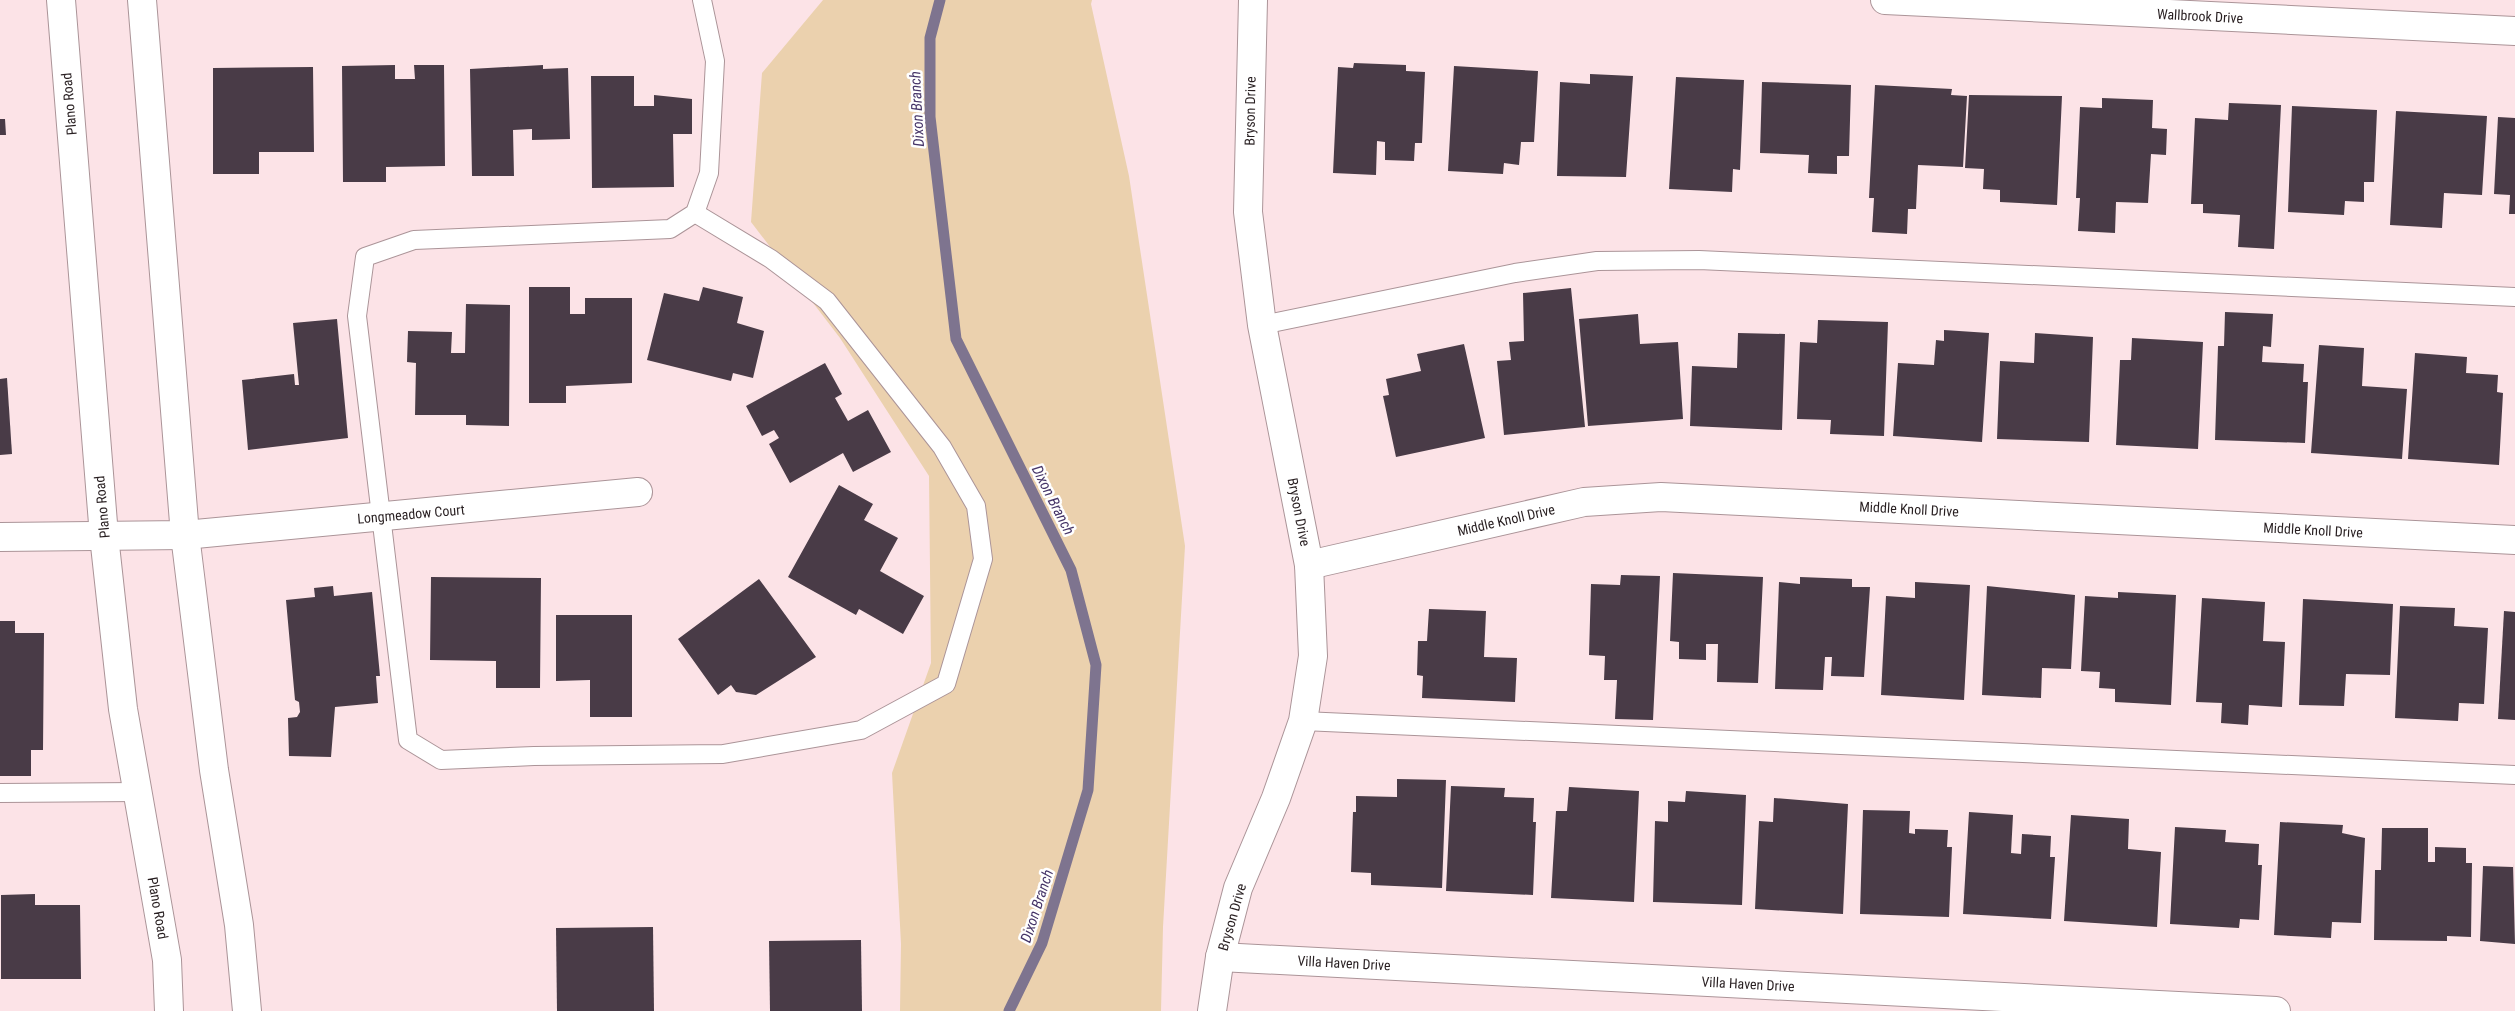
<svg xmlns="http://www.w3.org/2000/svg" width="2515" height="1011" font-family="'Roboto Condensed',sans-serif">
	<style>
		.green { fill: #ebd1ae }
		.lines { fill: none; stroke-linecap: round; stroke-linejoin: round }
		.stream { stroke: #7e748f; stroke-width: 11 }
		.building { fill: #493b47 }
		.service-casing { stroke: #ab9498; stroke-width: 20 }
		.minor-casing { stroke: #ab9498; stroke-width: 30 }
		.secondary-casing { stroke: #ab9498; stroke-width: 30 }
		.service { stroke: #fff; stroke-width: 18 }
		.minor { stroke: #fff; stroke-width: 28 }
		.secondary { stroke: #fff; stroke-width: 28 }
		.labels { text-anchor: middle; stroke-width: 5; stroke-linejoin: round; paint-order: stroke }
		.street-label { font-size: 14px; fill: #281f21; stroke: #fff }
		.water-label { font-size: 15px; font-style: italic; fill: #463568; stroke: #fff }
	</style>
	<rect width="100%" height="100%" fill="#fce3e7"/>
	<polygon class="green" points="823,0 1092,0 1091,4 1129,176 1185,546 1163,927 1161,1011 900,1011 901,944 892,773 931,663 929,476 840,338 751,222 762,73"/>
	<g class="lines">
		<polyline class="stream" points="940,0 930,38 930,117 956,339 1071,570 1096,665 1088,790 1042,943 1009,1011"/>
	</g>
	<g class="building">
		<polygon points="1354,63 1406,65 1406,71 1425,72 1422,143 1415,143 1414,161 1385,160 1385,142 1377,141 1376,175 1333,173 1338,67 1353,68"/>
		<polygon points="395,65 395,79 415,79 414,65 444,65 445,166 386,167 386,182 343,182 342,66"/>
		<polygon points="543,65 543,69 568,68 570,139 532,140 532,129 513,130 514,176 472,176 470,69"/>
		<polygon points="1454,66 1538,71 1534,142 1521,142 1519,165 1504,163 1503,174 1448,171"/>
		<polygon points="313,67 314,152 259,152 259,174 213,174 213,68"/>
		<polygon points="1590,74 1633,76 1626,177 1557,176 1560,82 1590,84"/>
		<polygon points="591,76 634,76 634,106 654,106 654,95 692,99 692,134 673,134 674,187 592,188"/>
		<polygon points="1676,77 1744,80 1740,170 1733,169 1732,192 1669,189"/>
		<polygon points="1762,82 1851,85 1849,156 1837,156 1837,174 1808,173 1809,155 1760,153"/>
		<polygon points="1875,85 1952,89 1951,95 1967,96 1963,167 1918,165 1916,209 1908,209 1907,234 1872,232 1874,198 1869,198"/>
		<polygon points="1969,95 2062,96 2057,205 2000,202 2000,190 1983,189 1984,169 1965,168"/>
		<polygon points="2102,98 2153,100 2152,128 2167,129 2166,155 2151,154 2148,203 2116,202 2115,233 2078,231 2080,198 2076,198 2080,107 2102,108"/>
		<polygon points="2229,103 2281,105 2274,249 2238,247 2240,215 2203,213 2203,204 2191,204 2195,118 2228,120"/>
		<polygon points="2292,106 2377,110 2374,182 2364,182 2364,202 2345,201 2344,215 2288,212"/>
		<polygon points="2396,111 2487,116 2482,195 2444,193 2442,228 2390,225"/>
		<polygon points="2498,117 2515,118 2515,214 2509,214 2510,195 2494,194"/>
		<polygon points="0,119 5,119 6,135 0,135"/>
		<polygon points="529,287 570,287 570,314 585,314 585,298 632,298 632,383 566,386 566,403 529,403"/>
		<polygon points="703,287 743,297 737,323 764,331 753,378 733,373 731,381 647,360 664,293 699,301"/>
		<polygon points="1571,288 1585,427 1504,435 1497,361 1511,360 1509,342 1524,341 1523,293"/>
		<polygon points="466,304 510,305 509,426 466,425 466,415 415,415 416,363 407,362 408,331 452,332 451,353 465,353"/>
		<polygon points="2225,312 2273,314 2271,347 2263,346 2262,362 2304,364 2303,382 2308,382 2305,443 2215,440 2218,346 2224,346"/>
		<polygon points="1638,314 1640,344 1678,342 1683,419 1588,426 1579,319"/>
		<polygon points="337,319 348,438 248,450 242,380 294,374 295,385 299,385 293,323"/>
		<polygon points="1818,320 1888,322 1884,436 1830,434 1831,420 1797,419 1800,342 1817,343"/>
		<polygon points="1944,330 1989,333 1982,442 1893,436 1898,363 1934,365 1936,340 1944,341"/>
		<polygon points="1738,333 1785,334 1782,430 1690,426 1692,366 1737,368"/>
		<polygon points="2035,333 2093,337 2089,442 1997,439 2000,361 2034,363"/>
		<polygon points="2132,338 2203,342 2198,449 2116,445 2120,360 2131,360"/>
		<polygon points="1464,344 1485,438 1396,457 1383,396 1389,395 1386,379 1421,371 1417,354"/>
		<polygon points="2319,345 2364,348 2362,386 2407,389 2402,459 2311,453"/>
		<polygon points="2415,353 2467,357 2466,373 2498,375 2497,392 2503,393 2499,465 2408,459"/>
		<polygon points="825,363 842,394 835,398 848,421 868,410 891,452 853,472 843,453 790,483 769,444 779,438 774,430 762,436 746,406"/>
		<polygon points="7,378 12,454 0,455 0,379"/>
		<polygon points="839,485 873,504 864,520 898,538 880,571 924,596 903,634 859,609 856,615 788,577"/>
		<polygon points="1673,573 1763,577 1758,683 1717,682 1718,644 1706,644 1706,660 1679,659 1679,642 1670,641"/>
		<polygon points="1621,575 1660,576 1653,720 1615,719 1617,680 1604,680 1605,656 1589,655 1591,584 1620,585"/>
		<polygon points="431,577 541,578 540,688 496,688 496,661 430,660"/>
		<polygon points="1800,577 1852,579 1852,587 1870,587 1864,677 1831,676 1832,657 1825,657 1823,690 1775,689 1779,582 1800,584"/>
		<polygon points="759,579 816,657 756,695 736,692 731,685 718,695 678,639"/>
		<polygon points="1915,582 1970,585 1964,700 1881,695 1886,596 1915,598"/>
		<polygon points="333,586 334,596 372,592 380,676 376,676 378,703 335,707 331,757 289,756 288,718 297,717 300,712 299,702 295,700 286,600 315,597 314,588"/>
		<polygon points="1987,586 2075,595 2071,669 2042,668 2041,698 1982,695"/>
		<polygon points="2118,592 2176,595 2171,705 2115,702 2115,689 2099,688 2100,672 2081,671 2085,596 2118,598"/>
		<polygon points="2202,598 2265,602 2263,641 2285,642 2282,707 2249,705 2248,725 2221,723 2222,703 2196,702"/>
		<polygon points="2303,599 2393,604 2390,675 2346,674 2344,706 2299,705"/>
		<polygon points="2400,606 2455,608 2454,626 2488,628 2484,704 2459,703 2458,721 2395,718"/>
		<polygon points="1429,609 1486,611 1484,657 1517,658 1515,702 1422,698 1423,676 1417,675 1418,641 1427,641"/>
		<polygon points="2504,611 2515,612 2515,720 2498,719"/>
		<polygon points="556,615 632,615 632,717 590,717 590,680 556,681"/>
		<polygon points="0,621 15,621 15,633 44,633 43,750 31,750 31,776 0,776"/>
		<polygon points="1397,779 1446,780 1442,888 1371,885 1371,873 1351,872 1353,812 1356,812 1356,796 1397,797"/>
		<polygon points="1451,786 1505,788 1504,797 1534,798 1533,822 1536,822 1533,895 1446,891"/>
		<polygon points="1569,787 1639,791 1634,902 1551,898 1556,811 1567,811"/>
		<polygon points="1686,791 1746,795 1742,905 1653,902 1655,821 1668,822 1668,801 1685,802"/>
		<polygon points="1774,798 1848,804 1843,914 1755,909 1759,821 1773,822"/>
		<polygon points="1863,810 1910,811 1909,833 1915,834 1915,829 1948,830 1947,847 1952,847 1949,917 1860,914"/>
		<polygon points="1969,812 2013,815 2011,853 2021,854 2022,834 2051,836 2050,857 2055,857 2051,919 1963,914"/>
		<polygon points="2071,815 2129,819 2128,849 2161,852 2157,927 2064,921"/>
		<polygon points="2280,822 2343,825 2342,833 2365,838 2361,923 2332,922 2331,938 2274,935"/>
		<polygon points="2175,827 2226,830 2225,842 2259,844 2258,865 2262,865 2259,920 2240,919 2239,928 2170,924"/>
		<polygon points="2382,828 2428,828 2428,862 2435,862 2435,847 2466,848 2466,863 2472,863 2471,937 2447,936 2447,941 2374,940 2375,870 2381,870"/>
		<polygon points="2513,863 2515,944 2480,941 2483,866 2513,867"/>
		<polygon points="35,894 35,905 80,905 81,979 1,979 1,895"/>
		<polygon points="653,927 654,1011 557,1011 556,928"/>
		<polygon points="861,940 862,1011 770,1011 769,941"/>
	</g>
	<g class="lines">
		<defs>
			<g id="service">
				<polyline points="695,213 771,259 827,301 942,447 976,506 983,559 946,684 861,730 723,754 534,756 441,760 408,740 357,316 365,257 414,240 670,229 695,213 709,173 715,61 702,0"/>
				<polyline points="1262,325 1515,273 1597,261 1699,260 2515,297"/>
				<polyline points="1303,721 2515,775"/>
				<polyline points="0,793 139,792"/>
			</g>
			<g id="minor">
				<polyline points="1885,0 2515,31"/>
				<polyline points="0,537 185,535 638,492"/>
				<polyline points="1309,565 1584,502 1661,497 2515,540"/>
				<polyline points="1220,957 2276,1011"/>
				<polyline points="1212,1011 1220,957 1238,888 1276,798 1303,721 1313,656 1309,565 1262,325 1248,212 1253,0"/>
			</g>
			<g id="secondary">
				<polyline points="61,0 104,536 123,709 167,960 169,1011"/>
				<polyline points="142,0 185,535 214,770 239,925 247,1011"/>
			</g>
		</defs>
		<use href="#service" class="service-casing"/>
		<use href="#minor" class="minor-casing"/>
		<use href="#secondary" class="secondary-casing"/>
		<use href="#service" class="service"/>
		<use href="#minor" class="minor"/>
		<use href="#secondary" class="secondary"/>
	</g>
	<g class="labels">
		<g class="street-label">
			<text transform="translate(2200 16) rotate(3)" y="5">Wallbrook Drive</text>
			<text transform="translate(69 104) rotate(-95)" y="5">Plano Road</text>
			<text transform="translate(1250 111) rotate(-89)" y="5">Bryson Drive</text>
			<text transform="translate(102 507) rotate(-95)" y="5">Plano Road</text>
			<text transform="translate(1909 509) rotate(3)" y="5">Middle Knoll Drive</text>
			<text transform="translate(1299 512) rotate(79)" y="5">Bryson Drive</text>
			<text transform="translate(411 514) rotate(-5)" y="5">Longmeadow Court</text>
			<text transform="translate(1506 520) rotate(-13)" y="5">Middle Knoll Drive</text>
			<text transform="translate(2313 530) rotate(3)" y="5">Middle Knoll Drive</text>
			<text transform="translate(158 908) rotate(80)" y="5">Plano Road</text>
			<text transform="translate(1232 917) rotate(-74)" y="5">Bryson Drive</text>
			<text transform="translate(1344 963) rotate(3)" y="5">Villa Haven Drive</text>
			<text transform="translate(1748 984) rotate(3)" y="5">Villa Haven Drive</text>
		</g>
		<g class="water-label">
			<text transform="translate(917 109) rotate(-93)" y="5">Dixon Branch</text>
			<text transform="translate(1053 500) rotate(63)" y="5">Dixon Branch</text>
			<text transform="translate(1037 906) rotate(-72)" y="5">Dixon Branch</text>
		</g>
	</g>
</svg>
